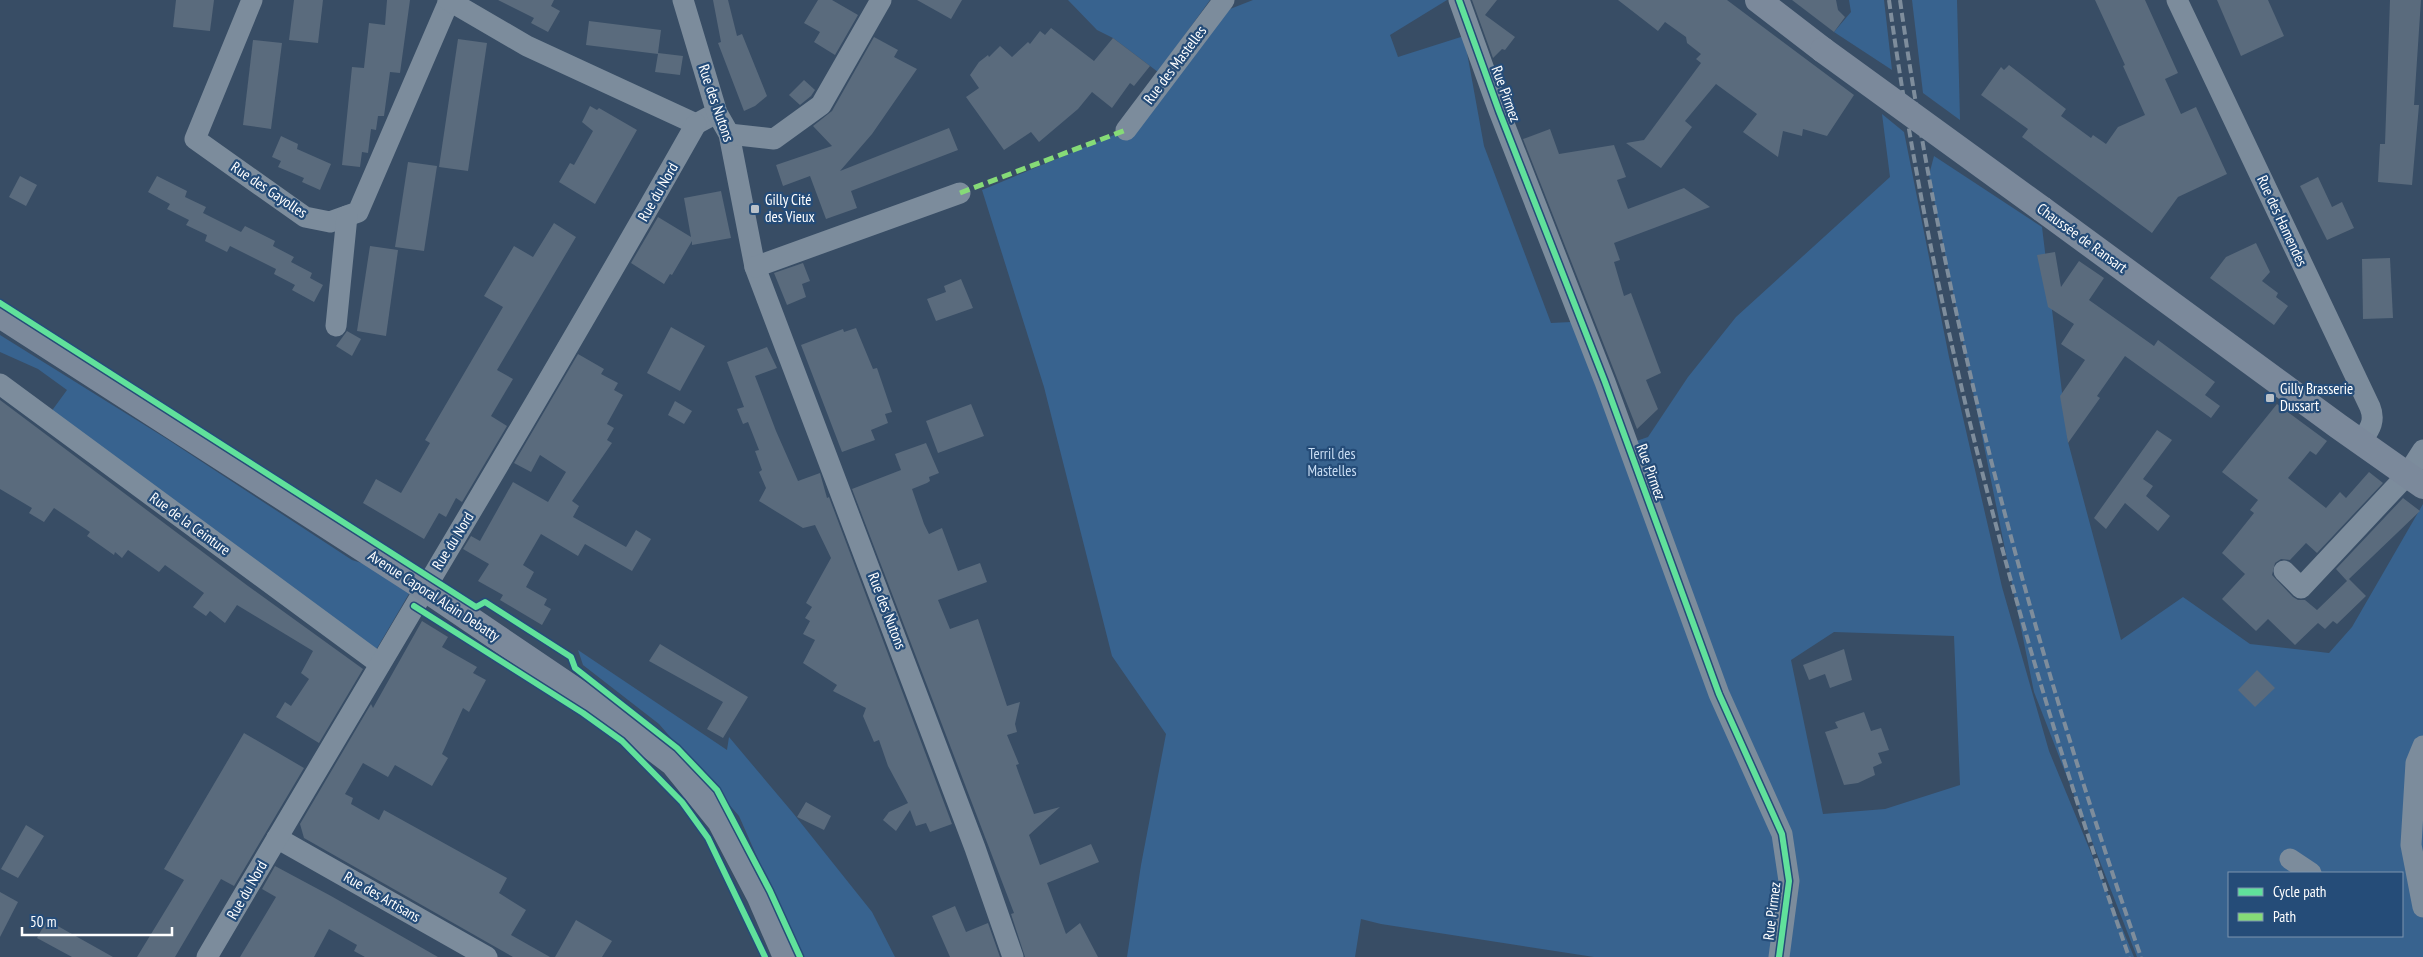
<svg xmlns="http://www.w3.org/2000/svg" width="2423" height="957" font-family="'PT Sans Narrow',sans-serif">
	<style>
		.green { fill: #38638f; fill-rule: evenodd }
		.building { fill: #5a6b7d }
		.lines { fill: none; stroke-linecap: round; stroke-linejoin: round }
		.minor { stroke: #7c8c9c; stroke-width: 21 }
		.major { stroke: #7b899b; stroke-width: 26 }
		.rail { stroke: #7e8d9c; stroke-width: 4; stroke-dasharray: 9 4; stroke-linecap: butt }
		.major-bridge { stroke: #7b899b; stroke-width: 26 }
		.quiet { stroke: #86db77; stroke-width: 5; stroke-dasharray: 10 5; stroke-linecap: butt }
		.cycleway-casing { stroke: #254c78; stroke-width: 9 }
		.cycleway { stroke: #60e19b; stroke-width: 6 }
		.poi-dot { fill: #b9c1c9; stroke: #254c78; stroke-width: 2 }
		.labels { text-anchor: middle; stroke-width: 4.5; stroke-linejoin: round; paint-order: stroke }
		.street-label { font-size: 15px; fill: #fff; stroke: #254c78 }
		.poi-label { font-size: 15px; fill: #fff; stroke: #254c78; text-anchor: start }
		.park-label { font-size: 15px; fill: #c9ddf3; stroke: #254c78 }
	</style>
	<rect width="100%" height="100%" fill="#384d65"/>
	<g class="green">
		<polygon points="1068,0 1210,0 1158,72 1113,38 1097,30"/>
		<path d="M1253 0H1447L1390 35 1398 57 1464 36 1484 146 1551 323 1571 322 1622 446 1648 437 1688 377 1736 317 1890 177 1882 114 1904 132 1949 357 2002 587 2049 751 2134 957H1594L1381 924 1361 919 1355 957H1127L1141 865 1166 734 1112 656 1044 387 982 190 1126 130 1230 9ZM1834 632 1954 636 1960 785 1885 809 1823 814 1791 660Z"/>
		<polygon points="1849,0 1884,0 1892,70 1834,32 1851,12"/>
		<polygon points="1912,0 1957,0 1960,120 1923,93"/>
		<path d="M1934 156 2042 227 2068 442 2121 640 2183 597 2250 644 2329 653 2352 627 2423 504V957H2137L2034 692 1929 175ZM2229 873H2402V936H2229Z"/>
		<polygon points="0,335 167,439 352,560 368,565 410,592 376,650 48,416 67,390 38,369 0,352"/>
		<polygon points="578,650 727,750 729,737 793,813 872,912 895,957 801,957 739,816 659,724 583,665"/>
	</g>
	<g class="building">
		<polygon points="176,0 214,0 210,31 173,27"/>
		<polygon points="294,0 323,0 318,43 289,40"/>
		<polygon points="387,0 410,0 400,73 390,72 384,116 378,116 376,130 371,129 368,153 362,152 360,167 342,165 352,67 364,68 369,23 385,25"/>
		<polygon points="498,0 554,0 551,6 560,11 548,32 531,23 534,18"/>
		<polygon points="713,0 728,0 737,36 742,34 767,96 755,106 744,111 718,43 721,42"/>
		<polygon points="818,0 832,0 858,15 835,55 814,42 820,32 804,23"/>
		<polygon points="917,0 962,0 951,19"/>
		<polygon points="1472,0 1497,0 1485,15 1515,37 1505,50 1502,49 1493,58"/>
		<polygon points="1618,0 1727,0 1854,95 1827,136 1803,129 1802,136 1783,131 1778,157 1743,132 1757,114 1716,84 1685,121 1692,127 1661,168 1626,143 1644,140 1701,63 1696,59 1701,54 1687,43 1686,37 1665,22 1658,31"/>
		<polygon points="1792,0 1836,0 1838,10 1845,17 1834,32"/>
		<polygon points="2095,0 2145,0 2178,73 2165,79 2181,114 2196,107 2227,174 2178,197 2152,233 2022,137 2028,129 1981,95 2001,67 2004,70 2009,65 2066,109 2061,116 2091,138 2093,135 2106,144 2118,127 2145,115 2123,66 2125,65"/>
		<polygon points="2217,0 2268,0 2284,36 2241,56"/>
		<polygon points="2390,0 2421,0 2414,105 2419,105 2412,185 2378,182 2380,144 2385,144"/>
		<polygon points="589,21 661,30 658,53 683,56 680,75 655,72 658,54 586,45"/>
		<polygon points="1051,28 1094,61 1113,38 1150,66 1134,86 1130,83 1112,108 1092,92 1078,109 1039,142 1031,132 1004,150 966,97 979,88 970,75 979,62 988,55 989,57 1000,46 1012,57 1028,42 1030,44 1040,31 1045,35"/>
		<polygon points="874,37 898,50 894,57 917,69 872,134 840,171 949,128 958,150 851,191 857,208 826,219 810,176 783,186 776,165 832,146 813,126 832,111"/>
		<polygon points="458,39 487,43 468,171 439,167"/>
		<polygon points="253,40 282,43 271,129 243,125"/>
		<polygon points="804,80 815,90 811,96 800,105 789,95"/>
		<polygon points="590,106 597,110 599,108 637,130 595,204 559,182 570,163 574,165 593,131 582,122"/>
		<polygon points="1550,129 1559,154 1614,145 1626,177 1617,180 1628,209 1684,188 1710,207 1614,243 1620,260 1614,262 1624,296 1631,293 1661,373 1646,380 1658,409 1637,429 1523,139"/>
		<polygon points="281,136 298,144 297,149 331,164 320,190 302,182 304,178 278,167 281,161 272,157"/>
		<polygon points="408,162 437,166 424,251 395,247"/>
		<polygon points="20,176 37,185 26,206 9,197"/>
		<polygon points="157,176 187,191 185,197 206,207 203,213 241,232 245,226 275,241 273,246 294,257 291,262 312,273 310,278 323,285 314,302 292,290 295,285 274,274 276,269 230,246 227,252 205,241 207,235 186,225 189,220 167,209 170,204 148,192"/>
		<polygon points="2318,177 2332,207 2342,202 2354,228 2327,240 2300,186"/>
		<polygon points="721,191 731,238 692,245 692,241 672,275 670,274 664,284 631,263 658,217 691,237 684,198"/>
		<polygon points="554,223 576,237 497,370 513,379 491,416 507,426 462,502 456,498 446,517 439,513 424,539 363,503 376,479 401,493 430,443 425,440 503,307 484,296 514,246 533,257"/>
		<polygon points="2256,243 2270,272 2262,281 2278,293 2276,297 2288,306 2274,325 2210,278 2226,257"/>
		<polygon points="370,246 398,250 386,336 357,331"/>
		<polygon points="2055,252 2061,287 2079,261 2104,278 2089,300 2154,346 2158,340 2215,382 2205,395 2220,406 2211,418 2125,356 2097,396 2100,398 2068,443 2060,396 2085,360 2061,344 2074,324 2048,307 2037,255"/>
		<polygon points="2390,258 2393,318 2363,319 2362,259"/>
		<polygon points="803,263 810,281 802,284 806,297 787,305 774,273"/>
		<polygon points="961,279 973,308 936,321 927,299 946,292 944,286"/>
		<polygon points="671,327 705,346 680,391 647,373"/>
		<polygon points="856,328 873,369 877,368 892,412 885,414 888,423 871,430 875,440 842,452 801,345 843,329 844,332"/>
		<polygon points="347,331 361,339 352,356 336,346"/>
		<polygon points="767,347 777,368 755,376 776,431 798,481 820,473 827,498 829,497 952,824 930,832 926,823 916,826 910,810 896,831 883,820 889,812 908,803 888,766 879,740 874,742 863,716 866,708 833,691 837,685 803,663 815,640 803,634 810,621 805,618 812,607 806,603 831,558 815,525 803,528 759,501 766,488 759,472 762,470 755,451 759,450 748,422 743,424 737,409 744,407 727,362"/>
		<polygon points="578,354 604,369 601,374 618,383 614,390 623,395 607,424 614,428 607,440 612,443 572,501 579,506 573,517 626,547 636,530 651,539 632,571 585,544 578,556 541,534 523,565 534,572 526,587 547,599 544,605 551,609 542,625 500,600 503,595 478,581 489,564 463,549 471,536 480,541 513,482 548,502 566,472 540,455 531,472 514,463"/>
		<polygon points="0,400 248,586 363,669 319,743 276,717 285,702 291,706 309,679 301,673 313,651 237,605 225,623 210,611 206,616 193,607 204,593 165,565 159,572 128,550 122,558 115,552 114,555 87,536 90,532 54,508 44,522 29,513 32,508 0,489"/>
		<polygon points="675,401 692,411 684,424 668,415"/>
		<polygon points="971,404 984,436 938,453 926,421"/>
		<polygon points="2277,404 2327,441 2316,455 2310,451 2288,478 2326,508 2340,492 2346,498 2369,472 2383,483 2317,553 2306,543 2290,560 2281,559 2275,563 2272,575 2293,597 2298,600 2305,600 2317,610 2347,581 2336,569 2403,498 2420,511 2349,579 2366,596 2337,624 2333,621 2325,629 2318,623 2295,645 2268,619 2256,631 2222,599 2245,574 2222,553 2254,513 2250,510 2258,500 2222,472"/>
		<polygon points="2157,430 2172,440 2143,479 2153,486 2146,496 2170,516 2158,531 2125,503 2106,529 2094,518"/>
		<polygon points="926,443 939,473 929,477 930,481 927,483 912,489 924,524 929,534 942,528 958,571 980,563 987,582 938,600 950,629 978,619 1007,706 1020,702 1015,724 1017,732 1007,735 1019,764 1016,765 1018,771 1034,814 1060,807 1029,835 1040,865 1091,844 1099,862 1047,883 1066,934 1080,923 1098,957 1025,957 1011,914 1014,913 852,489 901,470 895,454"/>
		<polygon points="422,621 448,637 442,647 477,667 473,673 486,680 469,712 463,708 442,754 448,758 432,786 395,765 388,777 363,763 345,794 353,798 351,804 379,820 384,810 507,878 499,893 526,910 511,935 550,957 513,957 304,838 300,824 371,704 373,708"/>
		<polygon points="660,644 748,697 723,738 707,729 723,702 649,661"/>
		<polygon points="1844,649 1852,680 1830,688 1825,674 1809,680 1803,665"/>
		<polygon points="2257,670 2275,688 2255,707 2238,690"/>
		<polygon points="1864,712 1871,731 1881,728 1889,750 1878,753 1882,763 1873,767 1875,775 1858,783 1844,785 1825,732 1838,728 1835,722"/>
		<polygon points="244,733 304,768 234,886 221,879 175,957 137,957 184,880 164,869"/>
		<polygon points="806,802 831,816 824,830 797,817"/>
		<polygon points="26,825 44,836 18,878 1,869"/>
		<polygon points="275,866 331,896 438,957 365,957 354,951 357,945 329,929 314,957 240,957 276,897 262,889"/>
		<polygon points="0,892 18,902 0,937"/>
		<polygon points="955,906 966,932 988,923 1000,957 950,957 932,916"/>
		<polygon points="47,920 113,957 72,957 37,938"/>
		<polygon points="576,920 612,941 602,957 555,957"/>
	</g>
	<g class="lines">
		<g class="minor">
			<polyline points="252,0 195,139 305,217 330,222 358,212 449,1"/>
			<polyline points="448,0 527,46 696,124 709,117"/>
			<polyline points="683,0 717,113 729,134 755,267 975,848 1013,957"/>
			<polyline points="1459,0 1499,111 1605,382 1719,694 1782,834 1789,881 1779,957"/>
			<path d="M2177 0 2370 407C2376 422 2369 430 2361 442"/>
			<polyline points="1126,130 1224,0"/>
			<polyline points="729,134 774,139 821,105 881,0"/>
			<polyline points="755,267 960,193"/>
			<polyline points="336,326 347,216"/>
			<polyline points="0,384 380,664"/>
			<polyline points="2284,571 2301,588 2407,475 2423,450"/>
			<polyline points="2423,746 2416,763 2411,845 2423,907"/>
			<polyline points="277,838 487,957"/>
			<polyline points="2290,859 2311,873"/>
			<path d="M207 957C370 679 538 404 696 124"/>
		</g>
		<g class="major">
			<polyline points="1758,0 1823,50"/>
			<polyline points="2042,209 2338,426 2423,486"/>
			<polyline points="0,315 424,588 588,699 673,763 720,821 760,897 786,957"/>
		</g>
		<g class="rail">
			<path d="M1889 0C1934 327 2021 646 2129 957"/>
			<path d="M1900 0C1946 327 2033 646 2141 957"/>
		</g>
		<polyline class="major-bridge" points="1823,50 2042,209"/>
		<polyline class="quiet" points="960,193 1126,130"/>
		<defs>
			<g id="cycleway">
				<polyline points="1459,0 1499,111 1605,382 1719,694 1782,834 1789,881 1779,957"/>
				<polyline points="0,303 476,607 485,602 571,657 575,668 677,748 717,790 770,891 800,957"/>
				<polyline points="414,606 583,713 622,741 682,802 708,838 765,957"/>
			</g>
		</defs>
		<use href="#cycleway" class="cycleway-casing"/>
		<use href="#cycleway" class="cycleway"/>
	</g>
	<g class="poi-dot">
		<rect x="750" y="204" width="10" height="10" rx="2.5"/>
		<rect x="2265" y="393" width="10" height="10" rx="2.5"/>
	</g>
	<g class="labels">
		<g class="street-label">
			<text transform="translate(1175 65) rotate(-53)" y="5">Rue des Mastelles</text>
			<text transform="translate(1506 94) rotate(70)" y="5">Rue Pirmez</text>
			<text transform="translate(716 103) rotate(71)" y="5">Rue des Nutons</text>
			<text transform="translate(269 190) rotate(34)" y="5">Rue des Gayolles</text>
			<text transform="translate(658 192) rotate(-60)" y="5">Rue du Nord</text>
			<text transform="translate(2282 221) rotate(65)" y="5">Rue des Hamendes</text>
			<text transform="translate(2082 238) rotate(36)" y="5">Chaussée de Ransart</text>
			<text transform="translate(1651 472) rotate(70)" y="5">Rue Pirmez</text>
			<text transform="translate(190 524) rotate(36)" y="5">Rue de la Ceinture</text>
			<text transform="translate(453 541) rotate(-58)" y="5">Rue du Nord</text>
			<text transform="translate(434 596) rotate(33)" y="5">Avenue Caporal Alain Debatty</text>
			<text transform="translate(887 611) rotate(69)" y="5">Rue des Nutons</text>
			<text transform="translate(247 890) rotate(-60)" y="5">Rue du Nord</text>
			<text transform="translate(382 897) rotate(30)" y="5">Rue des Artisans</text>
			<text transform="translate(1772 911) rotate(-83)" y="5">Rue Pirmez</text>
		</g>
		<g class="poi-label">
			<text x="765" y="205">Gilly Cité<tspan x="765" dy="17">des Vieux</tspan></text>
			<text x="2280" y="394">Gilly Brasserie<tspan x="2280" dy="17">Dussart</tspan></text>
		</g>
		<g class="park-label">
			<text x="1332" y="459">Terril des<tspan x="1332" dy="17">Mastelles</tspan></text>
		</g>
	</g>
	<rect x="2228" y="872" width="175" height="65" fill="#254c78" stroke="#7c94ae"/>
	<rect x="2238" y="888" width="25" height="8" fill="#60e19b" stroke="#7c94ae"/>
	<text x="2273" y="897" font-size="15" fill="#ffffff">Cycle path</text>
	<rect x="2238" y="913" width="25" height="8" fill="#86db77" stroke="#7c94ae"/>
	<text x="2273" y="922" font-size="15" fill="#ffffff">Path</text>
	<path d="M22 927v8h150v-8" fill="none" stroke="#ffffff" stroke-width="2.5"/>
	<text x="30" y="927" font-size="15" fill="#ffffff" stroke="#254c78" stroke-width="4" paint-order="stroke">50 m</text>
</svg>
